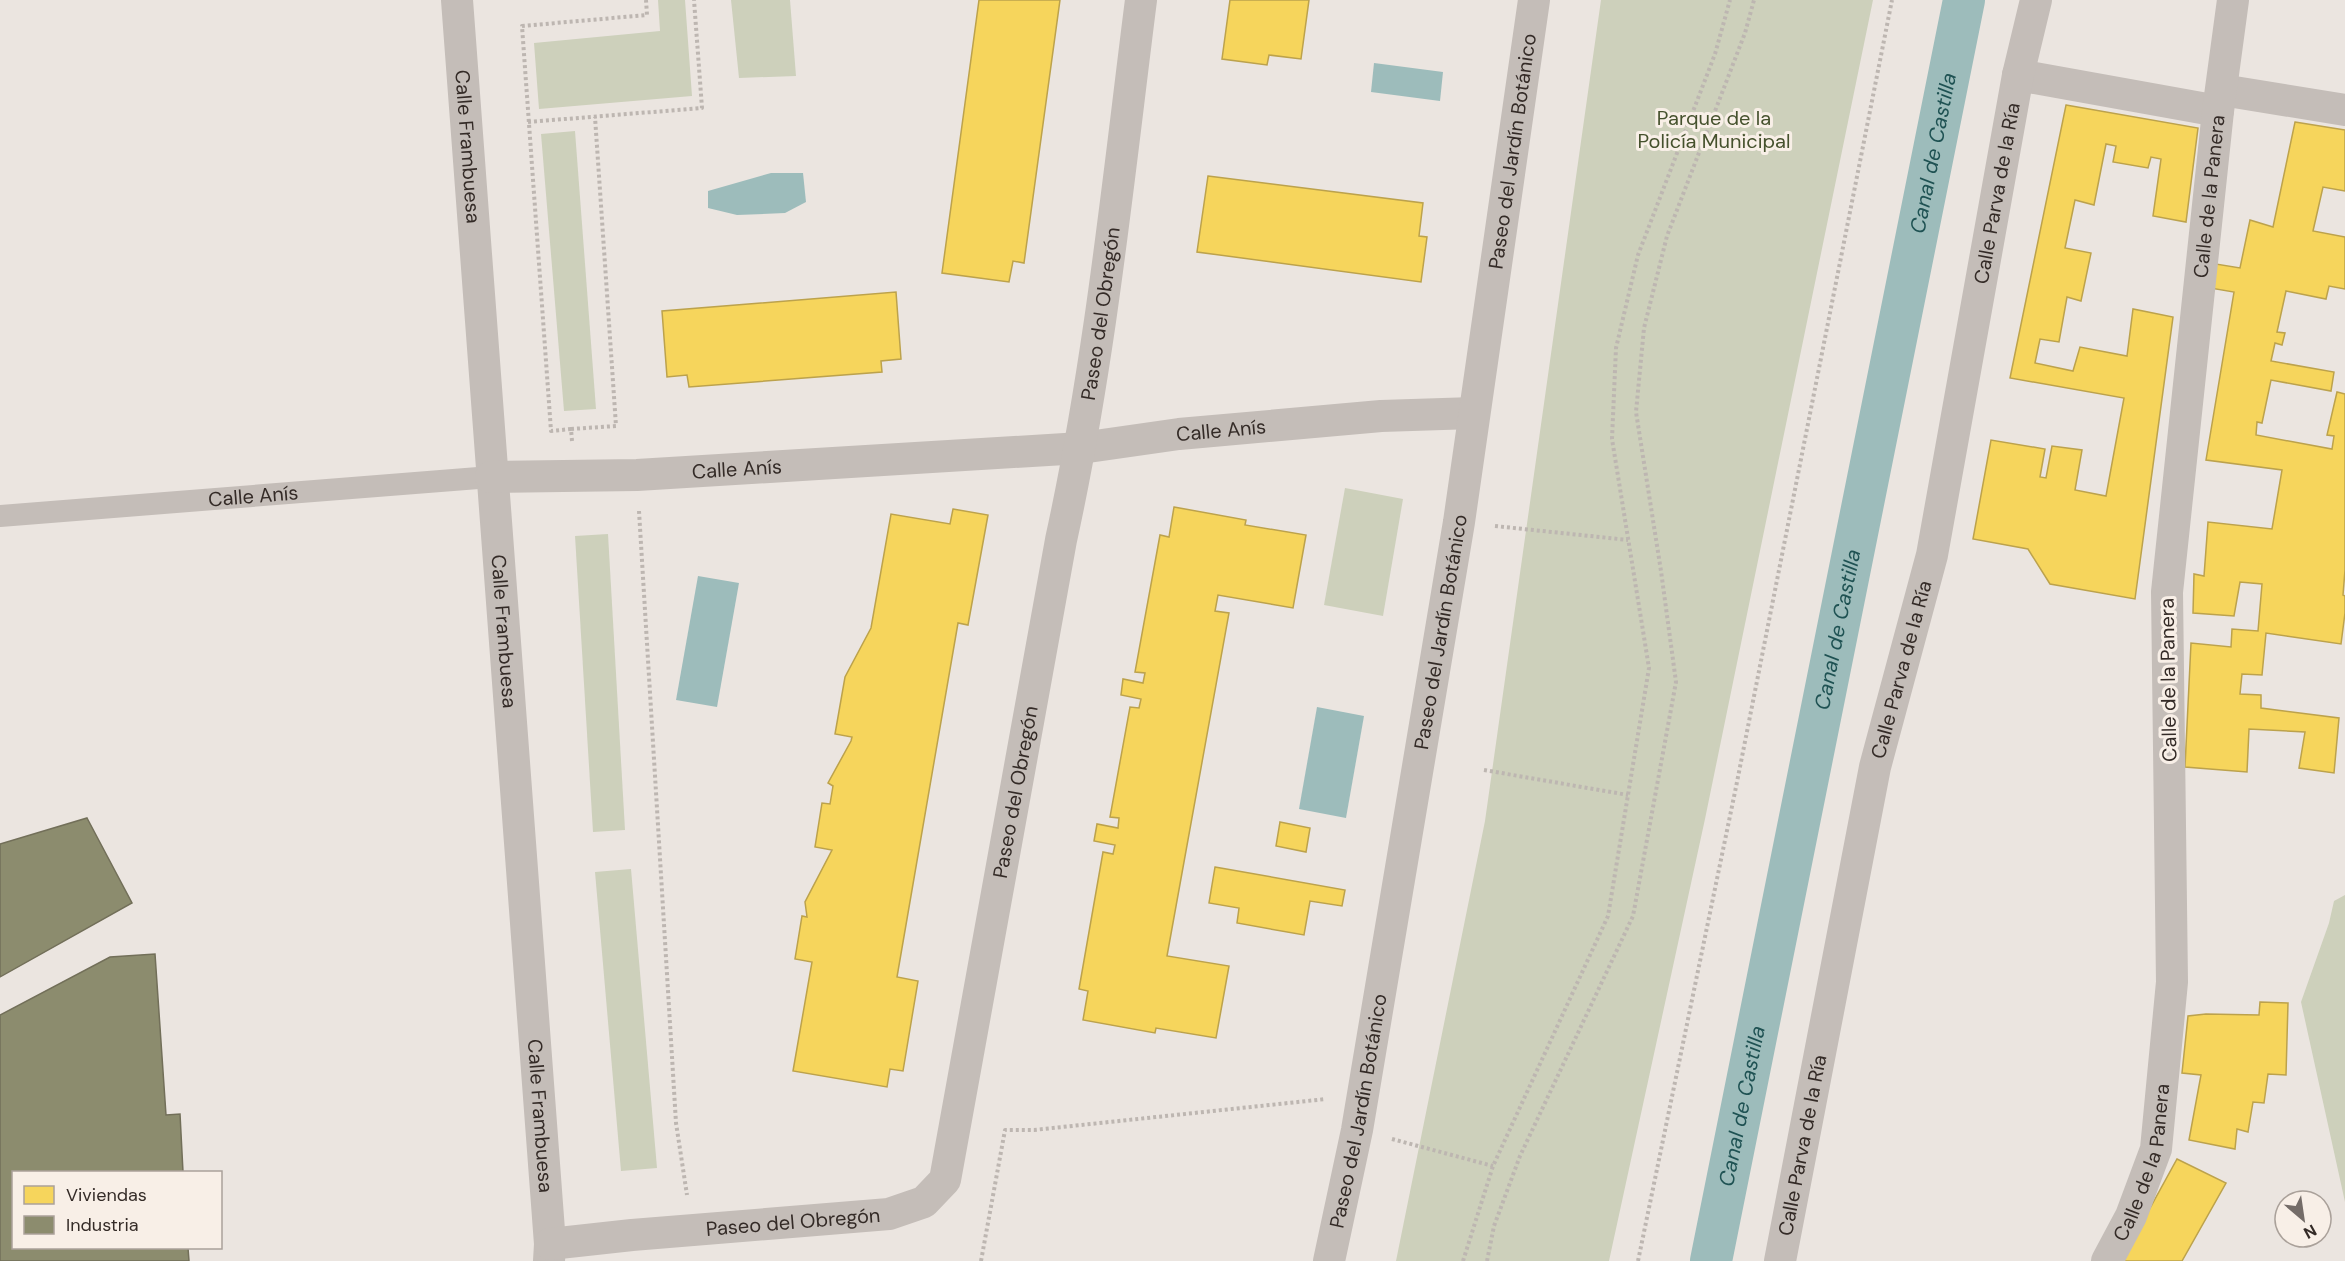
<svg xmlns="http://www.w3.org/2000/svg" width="2345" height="1261" font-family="'DM Sans',sans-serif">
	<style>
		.green { fill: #cdd0bb }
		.water { fill: #9dbcbb }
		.homes { fill: #f6d55c; stroke: #bca24c; stroke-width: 1.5 }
		.industry { fill: #8c8c6e; stroke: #726f59; stroke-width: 1.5 }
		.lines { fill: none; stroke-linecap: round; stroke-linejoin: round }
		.canal { stroke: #9dbcbb; stroke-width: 42 }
		.path { stroke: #bdb6b1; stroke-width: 4; stroke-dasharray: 3 3; stroke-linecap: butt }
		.pedestrian { stroke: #c4bdb8; stroke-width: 22 }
		.minor { stroke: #c4bdb8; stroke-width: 32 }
		.labels { text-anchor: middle; stroke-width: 6; stroke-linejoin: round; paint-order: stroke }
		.park-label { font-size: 20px; fill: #45512d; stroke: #f8efe7 }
		.street-label { font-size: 20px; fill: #342b27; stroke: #f8efe7 }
		.water-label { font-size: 21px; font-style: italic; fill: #1f5253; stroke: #f8efe7 }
	</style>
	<rect width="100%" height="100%" fill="#ebe5e0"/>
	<g class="green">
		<polygon points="658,0 685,0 692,96 539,109 534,43 660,31"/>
		<polygon points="731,0 790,0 796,76 739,78"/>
		<polygon points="1601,0 1873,0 1705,819 1609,1261 1396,1261 1485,821"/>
		<polygon points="575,131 596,409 564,411 541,134"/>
		<polygon points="1345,488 1403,499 1383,616 1324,605"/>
		<polygon points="608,534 625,830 593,832 575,536"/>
		<polygon points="631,869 657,1168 621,1171 595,872"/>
		<polygon points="2345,895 2345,1202 2301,1002 2329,923 2334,901"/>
	</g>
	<g class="water">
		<polygon points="1374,63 1443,72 1440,101 1371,92"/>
		<polygon points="771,173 803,173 806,202 785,213 737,215 708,208 708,191"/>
		<polygon points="698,576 739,583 717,707 676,700"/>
		<polygon points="1317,707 1364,716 1346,818 1299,809"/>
	</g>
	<g class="homes">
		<polygon points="979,0 1060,0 1024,263 1013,261 1009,282 942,273"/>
		<polygon points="1230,0 1309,0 1301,59 1269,55 1267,65 1222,59"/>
		<polygon points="2066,105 2198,128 2186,222 2153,216 2161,159 2151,157 2148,168 2113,162 2116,146 2106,144 2094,205 2075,200 2065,248 2091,253 2081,301 2067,297 2059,342 2040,339 2035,363 2073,371 2080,347 2127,356 2133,309 2173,317 2135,599 2050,584 2028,549 1973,539 1991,440 2045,449 2040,477 2046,478 2052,446 2082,450 2075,490 2106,496 2124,398 2010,378"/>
		<polygon points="2295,122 2345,130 2345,191 2323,187 2313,231 2345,237 2345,289 2329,286 2326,299 2286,291 2277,332 2285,333 2282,345 2275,343 2271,361 2334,372 2331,391 2271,380 2262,423 2257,422 2256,435 2332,449 2334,436 2327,435 2337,392 2345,394 2345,570 2343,595 2345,596 2345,613 2341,644 2266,633 2262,675 2242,674 2240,694 2261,695 2261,708 2339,718 2334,773 2299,768 2305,732 2249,729 2247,772 2185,767 2191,643 2231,647 2232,629 2258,631 2262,584 2240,582 2234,616 2193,613 2194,574 2204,576 2208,522 2272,529 2282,470 2206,460 2234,292 2210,288 2216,264 2240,268 2250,220 2273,227"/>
		<polygon points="1208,176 1423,203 1419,236 1427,237 1421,282 1197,252"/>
		<polygon points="896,292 901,359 881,361 882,372 689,387 687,375 667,377 662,311"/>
		<polygon points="1174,507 1246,520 1245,525 1306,535 1293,608 1218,595 1215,611 1229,613 1167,956 1229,966 1216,1038 1156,1028 1155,1033 1083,1020 1088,991 1079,989 1103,852 1113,854 1115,845 1094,841 1097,824 1118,828 1119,818 1110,817 1130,707 1139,708 1141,699 1121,695 1123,679 1143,683 1145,673 1135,672 1160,535 1169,537"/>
		<polygon points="953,509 988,515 968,625 958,623 897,977 918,981 903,1071 890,1069 887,1087 793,1071 812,962 795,959 802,916 807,917 805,902 832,850 815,847 822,803 830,804 833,786 828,783 851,741 852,737 835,734 845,677 871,628 891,514 950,524"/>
		<polygon points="1280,822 1310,828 1306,852 1276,846"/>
		<polygon points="1215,867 1345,890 1342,906 1310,901 1304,935 1237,923 1239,908 1209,903"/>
		<polygon points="2260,1002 2288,1003 2286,1075 2268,1074 2264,1103 2253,1102 2248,1132 2237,1129 2235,1149 2189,1140 2201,1075 2182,1073 2188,1016 2206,1014 2259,1015"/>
		<polygon points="2177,1159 2226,1183 2182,1261 2121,1261"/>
	</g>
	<g class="industry">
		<polygon points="87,818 132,903 0,977 0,844"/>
		<polygon points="155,954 166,1115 180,1114 183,1172 14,1172 14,1248 188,1248 189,1261 0,1261 0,1015 110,957"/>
	</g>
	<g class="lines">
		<path class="canal" id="s1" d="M1711 1261 1964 0"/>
		<g class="path">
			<polyline points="528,122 702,108 694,0"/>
			<polyline points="571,429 616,426 595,117"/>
			<polyline points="572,441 571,429 551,431 522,26 647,15 646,0"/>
			<polyline points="639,511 676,1123 687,1195"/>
			<polyline points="1495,526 1628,540"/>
			<polyline points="1484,770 1628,795"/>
			<polyline points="1392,1139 1493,1166"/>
			<polyline points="981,1261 1005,1130 1034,1130 1326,1099"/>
			<polyline points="1463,1261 1493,1166 1608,916 1649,668 1612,439 1616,348 1638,255 1715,54 1730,0"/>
			<polyline points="1487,1261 1494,1226 1520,1156 1633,916 1676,682 1661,571 1636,412 1644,328 1667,236 1745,33 1754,0"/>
			<polyline points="1638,1261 1736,787 1892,0"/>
		</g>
		<path class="pedestrian" id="s2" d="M0 516 491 477"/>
		<g class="minor">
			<path id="s3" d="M457 0 550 1244 549 1261"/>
			<polyline points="2018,75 2218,111"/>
			<polyline points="2222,90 2345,110"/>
			<path id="s4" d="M491 477 637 475 1081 448 1179 434 1381 416 1474 413"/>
			<path id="s5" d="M550 1244 632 1235 889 1214 924 1202 945 1180 1061 540C1100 362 1118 181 1141 0"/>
			<path id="s6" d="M1329 1261 1357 1130 1459 522 1534 0"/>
			<path id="s7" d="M1780 1261 1875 767 1932 555 2018 75 2036 0"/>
			<path id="s8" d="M2107 1261 2131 1216 2156 1149 2172 982 2167 592 2218 111 2233 0"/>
		</g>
	</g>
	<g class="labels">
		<g class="park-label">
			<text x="1714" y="125">Parque de la<tspan x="1714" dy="23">Policía Municipal</tspan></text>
		</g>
		<g class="street-label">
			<text dy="7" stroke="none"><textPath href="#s3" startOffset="147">Calle Frambuesa</textPath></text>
			<text dy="7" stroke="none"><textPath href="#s6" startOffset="1125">Paseo del Jardín Botánico</textPath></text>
			<text dy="7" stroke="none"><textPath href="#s7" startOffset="1090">Calle Parva de la Ría</textPath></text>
			<text dy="7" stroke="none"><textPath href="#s8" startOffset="1078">Calle de la Panera</textPath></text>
			<text dy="7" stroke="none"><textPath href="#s5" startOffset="1288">Paseo del Obregón</textPath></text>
			<text dy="7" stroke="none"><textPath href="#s4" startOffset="732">Calle Anís</textPath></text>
			<text dy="7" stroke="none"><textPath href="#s4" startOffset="246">Calle Anís</textPath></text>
			<text dy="7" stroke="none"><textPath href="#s2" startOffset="254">Calle Anís</textPath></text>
			<text dy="7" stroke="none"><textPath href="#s3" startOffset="633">Calle Frambuesa</textPath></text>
			<text dy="7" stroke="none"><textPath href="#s6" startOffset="639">Paseo del Jardín Botánico</textPath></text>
			<text dy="7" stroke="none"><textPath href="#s7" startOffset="604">Calle Parva de la Ría</textPath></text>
			<text transform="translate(2168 680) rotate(-91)" y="7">Calle de la Panera</text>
			<text dy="7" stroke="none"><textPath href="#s5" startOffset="802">Paseo del Obregón</textPath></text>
			<text dy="7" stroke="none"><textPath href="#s6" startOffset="153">Paseo del Jardín Botánico</textPath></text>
			<text dy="7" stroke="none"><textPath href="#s3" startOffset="1119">Calle Frambuesa</textPath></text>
			<text dy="7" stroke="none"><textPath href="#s7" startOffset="118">Calle Parva de la Ría</textPath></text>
			<text dy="7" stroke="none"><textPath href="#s8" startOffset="106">Calle de la Panera</textPath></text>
			<text dy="7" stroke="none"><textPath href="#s5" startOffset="244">Paseo del Obregón</textPath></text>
		</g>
		<g class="water-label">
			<text dy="7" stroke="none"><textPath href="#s1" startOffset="1130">Canal de Castilla</textPath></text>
			<text dy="7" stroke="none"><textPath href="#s1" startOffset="644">Canal de Castilla</textPath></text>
			<text dy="7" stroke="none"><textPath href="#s1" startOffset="158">Canal de Castilla</textPath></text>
		</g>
	</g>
	<rect x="12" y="1171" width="210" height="78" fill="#f8efe7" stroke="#aaa19a" stroke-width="1.5"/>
	<rect x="24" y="1186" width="30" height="18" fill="#f6d55c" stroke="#aaa19a" stroke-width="1.5"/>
	<text x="66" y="1201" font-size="18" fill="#342b27">Viviendas</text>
	<rect x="24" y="1216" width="30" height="18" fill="#8c8c6e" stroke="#aaa19a" stroke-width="1.5"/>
	<text x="66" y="1231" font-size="18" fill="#342b27">Industria</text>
	<g transform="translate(2303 1219) rotate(151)"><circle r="28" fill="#f8efe7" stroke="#aaa19a" stroke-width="1.5"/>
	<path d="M0-4.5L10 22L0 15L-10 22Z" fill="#746c68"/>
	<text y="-9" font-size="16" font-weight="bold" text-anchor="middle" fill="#342b27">N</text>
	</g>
</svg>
